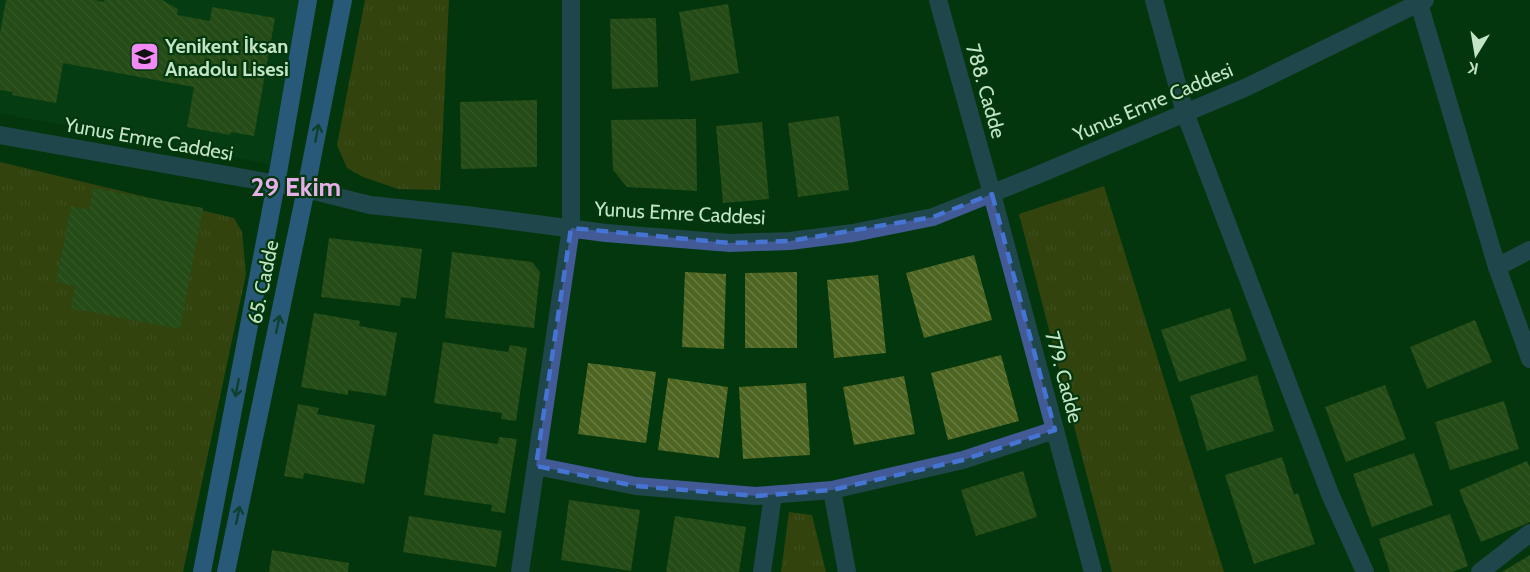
<svg xmlns="http://www.w3.org/2000/svg" width="1530" height="572" font-family="Cabin,sans-serif">
	<style>
		.built { fill: #0a4417 }
		.park { fill: url(#park-tufts) }
		.building { fill: url(#building-back-hatch) }
		.lines { fill: none; stroke-linecap: round; stroke-linejoin: round }
		.minor { stroke: #425a95; stroke-width: 18 }
		.major { stroke: #5683fd; stroke-width: 18 }
		.oneway { stroke: #1c4e55 }
		.marked { fill: none; stroke: #4674d3; stroke-width: 4.5; stroke-dasharray: 12 8; stroke-linejoin: round }
		.labels { text-anchor: middle; stroke-width: 4.5; stroke-linejoin: round; paint-order: stroke }
		.poi-label { font-size: 20px; font-weight: bold; fill: #c3e4c5; stroke: #03370d; text-anchor: start }
		.street-label { font-size: 20px; fill: #c3e4c5; stroke: #03370d }
		.district-label { font-size: 26px; font-weight: bold; fill: #e7afe8; stroke: #03370d }
	</style>
	<defs>
		<pattern id="park-tufts" width="24" height="20" patternUnits="userSpaceOnUse" patternTransform="scale(1.5)"><rect width="24" height="20" fill="#6b5210"/><path d="M3 7l-1-3M5 7V3M7 7l1-3M15 17l-1-3M17 17v-4M19 17l1-3" fill="none" stroke="#7e6b31"/></pattern>
		<pattern id="building-back-hatch" width="6" height="6" patternUnits="userSpaceOnUse" patternTransform="scale(1.5)"><rect width="6" height="6" fill="#4e6522"/><path d="M-1 5l2 2M0 0l6 6M5-1l2 2" fill="none" stroke="#667b41"/></pattern>
	</defs>
	<rect width="100%" height="100%" fill="#03370d"/>
	<polygon class="built" points="0,0 300,0 269,164 0,113"/>
	<g class="park">
		<polygon points="365,0 449,0 440,190 398,189 363,177 347,168 337,145"/>
		<polygon points="0,162 234,218 242,232 246,274 183,572 0,572"/>
		<polygon points="1104,186 1224,572 1112,572 1019,214"/>
		<polygon points="789,512 812,515 826,572 781,572"/>
	</g>
	<g class="building">
		<polygon points="6,0 95,0 104,2 104,0 162,0 178,9 177,15 210,21 212,7 275,18 254,136 231,132 230,135 187,127 194,87 63,63 56,103 12,95 13,92 0,90 0,33"/>
		<polygon points="728,4 739,73 691,81 679,12"/>
		<polygon points="656,18 658,87 612,89 610,19"/>
		<polygon points="537,100 537,167 461,169 460,102"/>
		<polygon points="839,116 849,190 798,197 788,123"/>
		<polygon points="696,119 697,191 627,187 613,170 611,120"/>
		<polygon points="762,122 769,199 723,203 716,126"/>
		<polygon points="93,188 203,208 180,329 71,308 75,286 56,282 71,206 89,210"/>
		<polygon points="329,238 422,249 416,299 401,297 400,306 321,297"/>
		<polygon points="452,252 532,262 540,272 534,328 445,318"/>
		<polygon points="974,255 992,320 924,338 906,273"/>
		<polygon points="685,272 726,274 724,349 682,347"/>
		<polygon points="797,272 797,348 745,348 745,273"/>
		<polygon points="878,275 886,353 834,358 827,280"/>
		<polygon points="1230,308 1247,360 1179,382 1161,330"/>
		<polygon points="314,313 360,321 359,326 397,333 386,396 348,390 348,395 301,387"/>
		<polygon points="1475,320 1492,362 1427,389 1410,347"/>
		<polygon points="443,342 508,352 510,345 527,348 516,421 501,419 502,413 434,403"/>
		<polygon points="1001,355 1019,421 948,440 931,373"/>
		<polygon points="588,363 656,372 646,443 578,434"/>
		<polygon points="1257,375 1274,431 1207,451 1190,396"/>
		<polygon points="904,376 915,434 854,445 843,387"/>
		<polygon points="668,378 728,387 719,458 658,450"/>
		<polygon points="806,383 810,455 743,459 739,387"/>
		<polygon points="1385,385 1406,439 1346,462 1325,407"/>
		<polygon points="1504,401 1519,449 1450,470 1435,422"/>
		<polygon points="298,404 319,408 317,414 375,425 364,484 304,473 303,479 284,476"/>
		<polygon points="433,434 498,444 499,437 517,439 505,513 491,511 492,505 424,495"/>
		<polygon points="1414,453 1433,505 1372,527 1353,474"/>
		<polygon points="1282,457 1294,495 1298,493 1315,544 1254,564 1225,475"/>
		<polygon points="1527,461 1530,468 1530,522 1481,542 1459,490"/>
		<polygon points="1023,471 1037,517 976,536 961,490"/>
		<polygon points="569,500 640,510 631,571 561,560"/>
		<polygon points="1450,514 1468,566 1452,572 1390,572 1379,539"/>
		<polygon points="409,516 502,531 496,567 403,552"/>
		<polygon points="675,516 746,527 739,572 666,572"/>
		<polygon points="272,550 349,563 348,572 269,572"/>
		<polygon points="1530,555 1530,572 1502,572"/>
	</g>
	<g class="lines">
		<g class="minor">
			<polyline points="938,0 992,194 1093,572"/>
			<polyline points="1154,0 1185,113 1330,494 1365,572"/>
			<polyline points="1418,0 1497,267 1530,359"/>
			<polyline points="0,135 306,189 370,205 466,215 606,233 730,243 790,241 853,233 933,217 1035,176 1247,87 1425,0"/>
			<polyline points="1497,267 1530,250"/>
			<polyline points="536,466 636,486 756,496 832,490 963,460 1055,430"/>
			<polyline points="832,490 847,572"/>
			<polyline points="520,572 571,228 571,0"/>
			<polyline points="762,572 773,495"/>
			<polyline points="1480,572 1530,533"/>
		</g>
		<g class="major">
			<polyline points="202,572 276,184 308,0"/>
			<polyline points="226,572 306,189 343,0"/>
		</g>
	</g>
	<defs><path id="oneway-shaft" d="M-6 0H5M1.5-3L5.5 0L1.5 3" fill="none" stroke-width="1.6" stroke-linecap="round" stroke-linejoin="round" transform="scale(1.5)"/></defs>
	<g class="oneway">
		<use href="#oneway-shaft" transform="translate(317 133) rotate(-79)"/>
		<use href="#oneway-shaft" transform="translate(278 324) rotate(-78)"/>
		<use href="#oneway-shaft" transform="translate(237 388) rotate(101)"/>
		<use href="#oneway-shaft" transform="translate(238 515) rotate(-78)"/>
	</g>
	<path d="M0 0H1530V572H0ZM992 194 1055 430 963 460 832 490 756 496 636 486 536 466 571 228 730 243 790 241 933 217Z" fill="#03370d" fill-opacity=".55" fill-rule="evenodd"/>
	<path class="marked" d="M992 194 1055 430 963 460 832 490 756 496 636 486 536 466 571 228 730 243 790 241 933 217Z"/>
	<defs>
		<symbol id="school-square" viewBox="-11 -11 22 22"><rect x="-9" y="-9" width="18" height="18" rx="4" fill="#f18af4" stroke="#03370d"/><path d="M0-5L7-2L0 1L-7-2ZM-4 1L0 2.5L4 1V4Q0 6-4 4Z" fill="#111"/></symbol>
	</defs>
	<g fill-rule="evenodd">
		<use href="#school-square" x="128" y="40" width="33" height="33"/>
	</g>
	<g class="labels">
		<g class="poi-label">
			<text x="165" y="53">Yenikent İksan<tspan x="165" dy="23">Anadolu Lisesi</tspan></text>
		</g>
		<g class="street-label">
			<text transform="translate(986 91) rotate(74)" y="7">788. Cadde</text>
			<text transform="translate(1153 102) rotate(-23)" y="7">Yunus Emre Caddesi</text>
			<text transform="translate(149 139) rotate(10)" y="7">Yunus Emre Caddesi</text>
			<text transform="translate(680 213) rotate(3)" y="7">Yunus Emre Caddesi</text>
			<text transform="translate(263 282) rotate(-78)" y="7">65. Cadde</text>
			<text transform="translate(1064 377) rotate(75)" y="7">779. Cadde</text>
		</g>
		<g class="district-label">
			<text x="296" y="196">29 Ekim</text>
		</g>
	</g>
	<g transform="translate(1476 54) rotate(191)" stroke="#03370d" stroke-width="4.5" paint-order="stroke">
	<path d="M0-4.5L10 22L0 15L-10 22Z" fill="#c3e4c5"/>
	<text y="-9" font-size="16" font-weight="bold" text-anchor="middle" fill="#c3e4c5">K</text>
	</g>
</svg>
